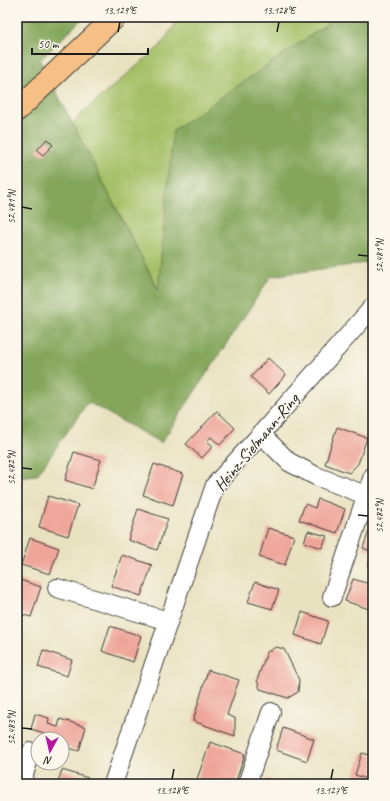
<svg xmlns="http://www.w3.org/2000/svg" width="390" height="801" font-family="Caveat,sans-serif">
	<style>
		.green { fill: #a4bf65; stroke: #606e40 }
		.forest { fill: #83a65a; stroke: #50613b }
		.building { fill: #efa59a }
		.lines { fill: none; stroke-linecap: round; stroke-linejoin: round }
		.minor-casing { stroke: #3b3a35; stroke-width: 20 }
		.primary-casing { stroke: #3b3a35; stroke-width: 24 }
		.minor { stroke: #fff; stroke-width: 18 }
		.primary { stroke: #f5bf86; stroke-width: 22 }
		.ticks { fill: none; stroke: #1c1c1c; stroke-width: 1.5 }
		.labels { text-anchor: middle; stroke-width: 3; stroke-linejoin: round; paint-order: stroke }
		.street-label { font-size: 17px; fill: #1c1c1c; stroke: #fbf7ec }
		.neatline { fill: none; stroke: #1c1c1c; stroke-width: 1.5 }
		.ticks-label { font-size: 10px; text-anchor: middle; fill: #1c1c1c }
	</style>
	<rect width="100%" height="100%" fill="#fbf7ec"/>
	<filter id="ink" filterUnits="userSpaceOnUse"><feTurbulence type="fractalNoise" baseFrequency=".025" numOctaves="2"/><feDisplacementMap in="SourceGraphic" scale="8" xChannelSelector="R" yChannelSelector="G"/><feConvolveMatrix kernelMatrix="1 2 1 2 8 2 1 2 1" color-interpolation-filters="sRGB"/></filter>
	<filter id="wash" filterUnits="userSpaceOnUse"><feTurbulence type="fractalNoise" baseFrequency=".012" numOctaves="4" result="noise"/><feDisplacementMap in="SourceGraphic" scale="16" xChannelSelector="R" yChannelSelector="G"/><feGaussianBlur stdDeviation="0.9" result="paint"/><feColorMatrix in="noise" values="0 0 0 0 0 0 0 0 0 0 0 0 0 0 0 0 0 1.4 0 .05"/><feComposite in="paint" operator="in"/></filter>
	<g filter="url(#wash)">
		<rect width="100%" height="100%" fill="#e9e2c1"/>
		<polygon class="green" points="180,17 337,17 173,131 159,291 73,124 82,113 160,46"/>
		<polygon class="forest" points="17,17 84,17 40,60 158,290 173,131 337,17 373,17 373,262 271,276 161,443 88,402 37,475 17,477"/>
		<g id="blocks">
			<g class="building">
				<polygon points="47,139 53,145 43,155 37,150"/>
				<polygon points="268,358 286,375 269,394 251,377"/>
				<polygon points="217,411 235,428 220,445 211,437 207,441 213,446 202,458 186,444"/>
				<polygon points="337,427 367,438 358,464 349,473 325,464"/>
				<polygon points="74,452 101,460 92,489 65,480"/>
				<polygon points="154,464 183,474 173,505 143,495"/>
				<polygon points="48,496 78,505 68,536 39,527"/>
				<polygon points="318,499 345,509 337,533 299,520 305,504 315,508"/>
				<polygon points="138,509 168,519 157,550 128,540"/>
				<polygon points="268,528 294,536 285,565 259,557"/>
				<polygon points="370,528 373,528 373,552 363,548"/>
				<polygon points="308,531 327,536 322,548 304,542"/>
				<polygon points="30,538 59,548 50,574 21,565"/>
				<polygon points="373,553 373,568 368,566"/>
				<polygon points="122,555 152,565 141,596 111,586"/>
				<polygon points="17,579 41,587 31,617 20,614 17,623"/>
				<polygon points="353,579 373,585 373,595 369,609 345,601"/>
				<polygon points="255,582 279,590 272,609 248,602"/>
				<polygon points="302,612 328,621 321,644 295,635"/>
				<polygon points="110,626 141,636 133,662 102,651"/>
				<polygon points="276,647 284,649 299,680 298,692 288,698 260,689 257,680 267,652"/>
				<polygon points="43,650 72,660 67,676 38,667"/>
				<polygon points="208,670 239,680 227,715 235,718 235,736 193,721"/>
				<polygon points="35,714 49,718 48,724 58,727 60,719 86,727 79,751 62,746 62,739 54,739 55,736 31,729"/>
				<polygon points="283,728 314,739 307,761 276,750"/>
				<polygon points="210,742 245,754 235,784 203,784 196,782"/>
				<polygon points="362,753 373,756 373,781 355,775"/>
				<polygon points="62,770 88,778 86,784 57,784"/>
				<polygon points="266,779 281,784 265,784"/>
			</g>
		</g>
	</g>
	<g filter="url(#ink)">
		<use href="#blocks" fill-opacity="0" stroke="#3b3a35" stroke-width="1"/>
		<g class="lines">
			<defs>
				<g id="minor">
					<polyline points="261,434 289,462 316,476 373,498"/>
					<polyline points="57,588 168,621"/>
					<polyline points="332,597 373,476"/>
					<polyline points="21,784 31,752"/>
					<polyline points="113,784 215,485 261,434 373,307"/>
					<polyline points="247,784 271,712"/>
				</g>
				<polyline id="primary" points="17,110 115,17"/>
			</defs>
			<use href="#minor" class="minor-casing"/>
			<use href="#primary" class="primary-casing"/>
			<use href="#minor" class="minor"/>
			<use href="#primary" class="primary"/>
		</g>
	</g>
	<path class="ticks" d="M118 32 120 22M277 32 279 22M22 207 32 209M358 255 368 256M22 468 32 469M358 515 368 516M22 728 32 729M172 779 174 769M331 779 333 769"/>
	<g class="labels">
		<g class="street-label">
			<text transform="translate(256 442) rotate(-50)" y="6">Heinz-Sielmann-Ring</text>
		</g>
	</g>
	<rect width="390" height="801" fill="none" stroke="#fbf7ec" stroke-width="44"/>
	<g transform="translate(50 751) rotate(188)"><circle r="19" fill="#fbf7ec" stroke="#a29f99"/>
	<path d="M0-3L7 15L0 10L-7 15Z" fill="#b5179e"/>
	<text y="-6" font-size="11" font-weight="bold" text-anchor="middle" fill="#1c1c1c">N</text>
	</g>
	<path d="M32 48v6h116v-6" fill="none" stroke="#1c1c1c" stroke-width="2"/>
	<text x="38" y="48" font-size="12" fill="#1c1c1c" stroke="#fbf7ec" stroke-width="3" paint-order="stroke">50 m</text>
	<rect x="22" y="22" width="346" height="757" class="neatline"/>
	<g class="ticks-label">
		<text x="120" y="14">13.129°E</text>
		<text x="279" y="14">13.128°E</text>
		<text transform="translate(11 207) rotate(-90)" y="4">52.481°N</text>
		<text transform="translate(379 256) rotate(-90)" y="4">52.481°N</text>
		<text transform="translate(11 468) rotate(-90)" y="4">52.482°N</text>
		<text transform="translate(379 516) rotate(-90)" y="4">52.482°N</text>
		<text transform="translate(11 728) rotate(-90)" y="4">52.483°N</text>
		<text x="172" y="794">13.128°E</text>
		<text x="331" y="794">13.127°E</text>
	</g>
</svg>
